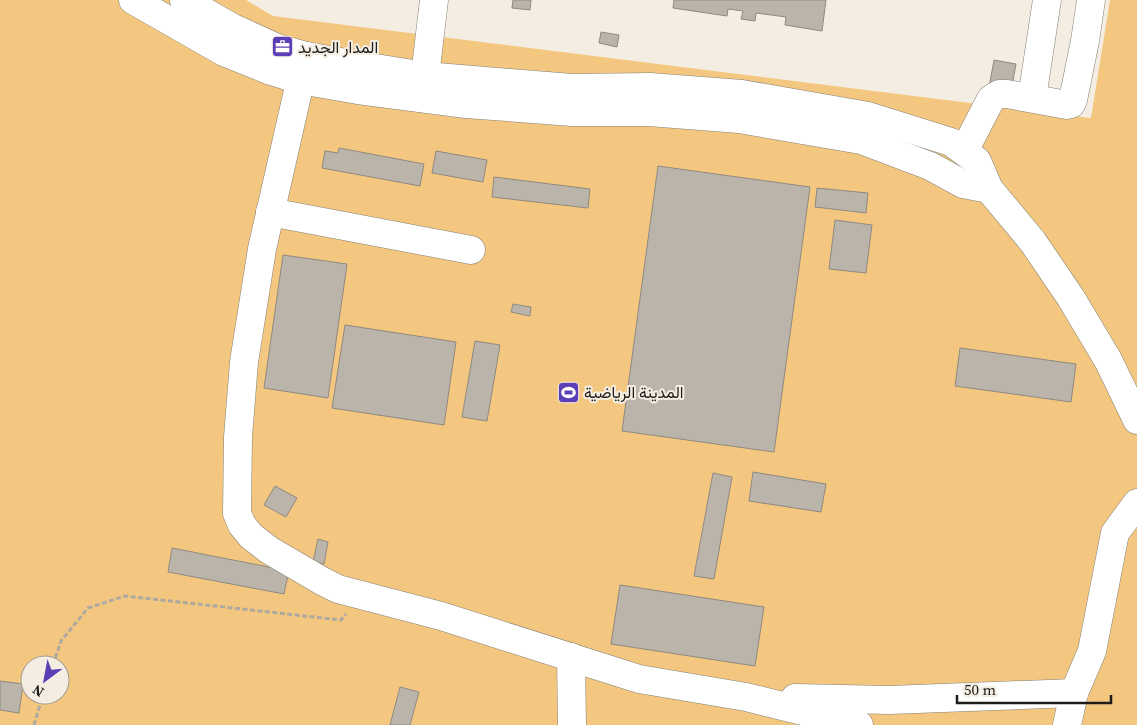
<svg xmlns="http://www.w3.org/2000/svg" width="1137" height="725" font-family="'Source Serif 4',Vazirmatn,serif">
	<style>
		.green { fill: #f3c77f; fill-rule: evenodd }
		.building { fill: #bbb4aa; stroke: #8f8980 }
		.lines { fill: none; stroke-linecap: round; stroke-linejoin: round }
		.minor-casing { stroke: #868077; stroke-width: 29 }
		.path { stroke: #aea9a0; stroke-width: 3; stroke-dasharray: 5 2.5; stroke-linecap: butt }
		.minor { stroke: #fff; stroke-width: 28 }
		.labels { text-anchor: middle; stroke-width: 4; stroke-linejoin: round; paint-order: stroke }
		.poi-label { font-size: 16px; fill: #1f1d19; stroke: #f4ede2; text-anchor: start }
	</style>
	<rect width="100%" height="100%" fill="#f4ede2"/>
	<path class="green" d="M0 0H246L273 16 1091 118 1110 0H1137V725H0ZM30 665H60V695H30Z"/>
	<g class="building">
		<polygon points="513,0 531,0 530,10 512,8"/>
		<polygon points="674,0 826,0 822,31 785,25 786,17 756,13 755,21 741,19 743,11 728,9 727,16 673,8"/>
		<polygon points="601,32 619,35 617,47 599,43"/>
		<polygon points="994,60 1016,64 1010,97 988,93"/>
		<polygon points="339,148 424,164 420,186 322,168 325,151 338,153"/>
		<polygon points="436,151 487,160 483,182 432,173"/>
		<polygon points="658,166 810,187 774,452 622,431"/>
		<polygon points="494,177 590,189 588,208 492,197"/>
		<polygon points="817,188 868,193 866,213 815,207"/>
		<polygon points="835,220 872,225 866,273 829,269"/>
		<polygon points="283,255 347,264 328,398 264,388"/>
		<polygon points="513,304 531,307 530,316 511,312"/>
		<polygon points="345,325 456,342 444,425 332,408"/>
		<polygon points="475,341 500,345 487,421 462,417"/>
		<polygon points="960,348 1076,364 1071,402 955,386"/>
		<polygon points="753,472 826,484 821,512 749,501"/>
		<polygon points="713,473 732,477 714,579 694,576"/>
		<polygon points="275,486 297,498 286,517 264,505"/>
		<polygon points="318,539 328,542 324,564 313,562"/>
		<polygon points="172,548 289,571 284,594 168,572"/>
		<polygon points="620,585 764,607 755,666 611,644"/>
		<polygon points="0,681 23,684 19,713 0,710"/>
		<polygon points="400,687 419,692 410,725 390,725"/>
	</g>
	<g class="lines">
		<defs>
			<g id="minor">
				<polyline points="133,0 224,52 271,71 300,80 358,90 466,104 572,112 649,112 739,119 861,140 930,166 963,184 989,189"/>
				<polyline points="184,0 233,28 277,48 306,56 363,66 425,76 572,88 650,87 742,94 868,116 951,142 977,161 989,189 1033,242 1071,298 1108,360 1137,420"/>
				<polyline points="306,56 262,249 244,362 238,437 237,513 242,525 251,536 269,550 322,581 338,589 441,616 639,679 746,697 859,725"/>
				<polyline points="425,76 434,0"/>
				<polyline points="1032,98 1047,0"/>
				<polyline points="964,151 991,99 999,94 1007,94 1067,105 1071,104 1073,100 1085,41 1091,0"/>
				<polyline points="270,212 471,250"/>
				<polyline points="571,657 572,725"/>
				<polyline points="795,698 889,700 1074,693"/>
				<polyline points="1067,725 1074,693 1092,651 1115,533 1137,503"/>
			</g>
		</defs>
		<use href="#minor" class="minor-casing"/>
		<g class="path">
			<polyline points="53,665 61,641 88,608 125,596 341,620 346,614"/>
			<polyline points="34,725 43,695"/>
		</g>
		<use href="#minor" class="minor"/>
	</g>
	<defs>
		<symbol id="office-square" viewBox="-11 -11 22 22"><rect x="-9" y="-9" width="18" height="18" rx="4" fill="#5c3eb6" stroke="#f4ede2"/><path d="M-6-3h4V-5.5h4V-3h4V5H-6ZM-1-4.5V-3h2v-1.5ZM-6 0V1H6V0Z" fill="#fff"/></symbol>
		<symbol id="stadium-square" viewBox="-11 -11 22 22"><rect x="-9" y="-9" width="18" height="18" rx="4" fill="#5c3eb6" stroke="#f4ede2"/><path d="M0-5a6.5 5 0 1 0 0 10a6.5 5 0 1 0 0-10ZM-3.5-1.8h7v3.6h-7Z" fill="#fff"/></symbol>
	</defs>
	<g fill-rule="evenodd">
		<use href="#office-square" x="270" y="34" width="25" height="25"/>
		<use href="#stadium-square" x="556" y="380" width="25" height="25"/>
	</g>
	<g class="labels">
		<g class="poi-label">
			<text x="298" y="53">المدار الجديد</text>
			<text x="584" y="398">المدينة الرياضية</text>
		</g>
	</g>
	<g transform="translate(45 680) rotate(212)"><circle r="24" fill="#f4ede2" stroke="#9f9a92"/>
	<path d="M0-4L9 19L0 12L-9 19Z" fill="#5c3eb6"/>
	<text y="-8" font-size="14" font-weight="bold" text-anchor="middle" fill="#1f1d19">N</text>
	</g>
	<path d="M957 695v8h154v-8" fill="none" stroke="#1f1d19" stroke-width="2.5"/>
	<text x="964" y="695" font-size="15" fill="#1f1d19" stroke="#f4ede2" stroke-width="4" paint-order="stroke">50 m</text>
</svg>
